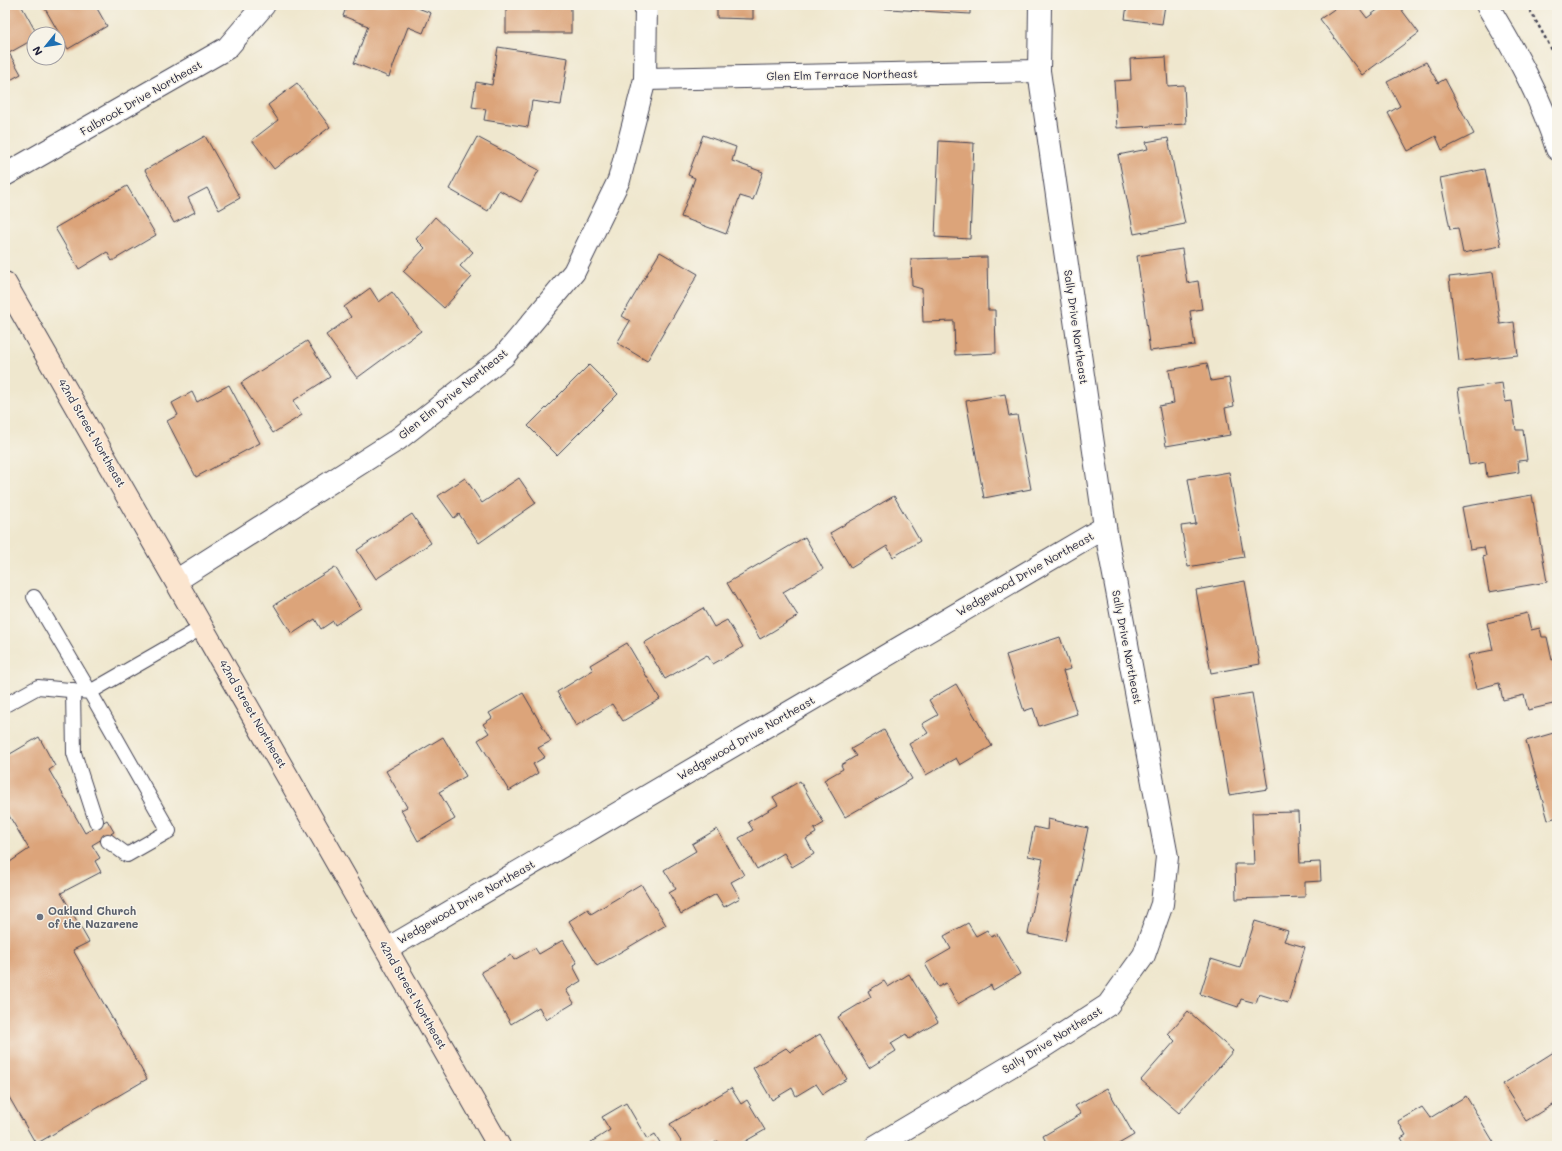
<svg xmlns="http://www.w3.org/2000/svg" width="1562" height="1151" font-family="Mali,sans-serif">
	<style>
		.building { fill: #dca47a }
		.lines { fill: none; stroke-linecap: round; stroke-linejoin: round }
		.service-casing { stroke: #414051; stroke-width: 16 }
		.minor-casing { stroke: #414051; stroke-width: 24 }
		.secondary-casing { stroke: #414051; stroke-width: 24 }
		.path { stroke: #414051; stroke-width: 2.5; stroke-dasharray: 3 3; stroke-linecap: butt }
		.service { stroke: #fff; stroke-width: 14 }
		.minor { stroke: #fff; stroke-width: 22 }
		.secondary { stroke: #fbe5cf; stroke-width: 22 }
		.worship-dot { fill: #6b7280; stroke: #f7f3e8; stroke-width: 1.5 }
		.labels { text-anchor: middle; stroke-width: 3; stroke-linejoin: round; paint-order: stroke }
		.street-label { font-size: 11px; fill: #22223b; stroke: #f7f3e8 }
		.worship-label { font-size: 11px; font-weight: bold; fill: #5b616d; stroke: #f7f3e8; text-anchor: start }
	</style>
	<rect width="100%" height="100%" fill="#f7f3e8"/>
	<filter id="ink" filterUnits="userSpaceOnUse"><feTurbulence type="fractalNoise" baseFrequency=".025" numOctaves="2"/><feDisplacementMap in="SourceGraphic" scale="8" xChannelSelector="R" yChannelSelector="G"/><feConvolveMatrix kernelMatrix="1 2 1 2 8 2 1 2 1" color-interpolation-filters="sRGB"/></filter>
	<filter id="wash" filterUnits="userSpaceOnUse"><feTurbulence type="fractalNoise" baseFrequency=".012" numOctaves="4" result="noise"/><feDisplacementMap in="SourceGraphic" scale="16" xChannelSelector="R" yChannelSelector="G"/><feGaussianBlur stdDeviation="0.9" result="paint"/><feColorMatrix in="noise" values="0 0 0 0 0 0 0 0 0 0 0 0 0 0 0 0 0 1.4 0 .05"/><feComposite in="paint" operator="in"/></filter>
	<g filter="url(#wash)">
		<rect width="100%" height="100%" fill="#efe7ce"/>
		<g id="blocks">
			<g class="building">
				<polygon points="5,5 21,5 37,34 34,34 34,39 9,53 21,74 5,83"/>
				<polygon points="43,5 95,5 107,26 68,49"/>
				<polygon points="347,5 410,5 431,13 423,33 408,27 389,77 354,63 368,26 343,16"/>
				<rect x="506" y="5" width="65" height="28"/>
				<polygon points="717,5 753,5 753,19 717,18"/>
				<polygon points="873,5 970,5 970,14 873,8"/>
				<polygon points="1127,5 1165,5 1162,24 1125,19"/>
				<polygon points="1340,5 1357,5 1367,18 1384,5 1398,5 1419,33 1362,75 1320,19"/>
				<polygon points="498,47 568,58 561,105 532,101 528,127 484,120 486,109 472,107 476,82 492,85"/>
				<polygon points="1166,57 1168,86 1184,85 1186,124 1117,128 1114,81 1131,80 1130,59"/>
				<polygon points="1426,62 1438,83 1445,79 1474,134 1442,150 1436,136 1408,151 1388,113 1400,106 1387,82"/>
				<polygon points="297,83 330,127 274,169 252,140 278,120 268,105"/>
				<polygon points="703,135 736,147 732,161 763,172 753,200 740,196 726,234 681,217 695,178 688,175"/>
				<polygon points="205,136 240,198 219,210 207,188 188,198 195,212 174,223 145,170"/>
				<polygon points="477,137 539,170 521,202 499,190 488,211 449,189"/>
				<polygon points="1168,138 1185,224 1134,234 1118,155 1148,149 1146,142"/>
				<polygon points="939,141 974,143 970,239 935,237"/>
				<polygon points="1485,169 1501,246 1463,253 1458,228 1450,229 1440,178"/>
				<polygon points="127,186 156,235 112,261 107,252 79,269 55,228"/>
				<polygon points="435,217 473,252 460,266 472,277 444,308 403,271 425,248 416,239"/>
				<polygon points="1182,249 1187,283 1198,281 1202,309 1190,311 1195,345 1150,351 1137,256"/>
				<polygon points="660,252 698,274 647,361 617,343 630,321 622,316"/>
				<polygon points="987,257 988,310 995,310 996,353 955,355 954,321 923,322 922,289 912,286 911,259"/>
				<polygon points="1493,272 1500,324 1514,322 1518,355 1459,361 1449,277"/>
				<polygon points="370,288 379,302 392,292 421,331 357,378 326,335 351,317 344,307"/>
				<polygon points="307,341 330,377 293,401 302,415 273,433 241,383"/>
				<polygon points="1207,363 1211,381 1229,378 1234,406 1225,408 1230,435 1166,446 1159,406 1174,403 1169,370"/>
				<polygon points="589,365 618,394 557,455 528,426"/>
				<polygon points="1502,383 1505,402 1512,401 1516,430 1523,430 1527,460 1518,461 1519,472 1487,477 1485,462 1469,465 1458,389"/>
				<polygon points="229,385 260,443 196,477 167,421 178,415 172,403 192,392 197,402"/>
				<polygon points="1005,394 1009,416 1017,415 1031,489 984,498 966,401"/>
				<polygon points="1229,472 1244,557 1188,567 1181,526 1196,524 1188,479"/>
				<polygon points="465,478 482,503 519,478 536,503 479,543 459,514 454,518 438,496"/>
				<polygon points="1532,495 1547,582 1489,592 1483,557 1486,556 1484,547 1470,549 1462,507"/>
				<polygon points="894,496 920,541 893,557 887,546 851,568 830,533"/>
				<polygon points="412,514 431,543 376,579 357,550"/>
				<polygon points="805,537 823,569 783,592 798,616 760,639 727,583"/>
				<polygon points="335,567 361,608 335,625 333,621 321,629 315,619 292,634 274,605"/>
				<polygon points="1245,581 1260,664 1211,673 1196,590"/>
				<polygon points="703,608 714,627 727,620 743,647 713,664 707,655 665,679 644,643"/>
				<polygon points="1527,613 1531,630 1540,628 1542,637 1547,637 1552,660 1557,658 1557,703 1528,710 1524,695 1503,700 1499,683 1476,689 1468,655 1493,650 1487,623"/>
				<polygon points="1060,637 1071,669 1063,671 1077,714 1039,726 1033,708 1024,711 1006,655"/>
				<polygon points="627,643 660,699 623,721 612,704 576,726 557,692 593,670 590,665"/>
				<polygon points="956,684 992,746 960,765 956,758 926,775 909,744 928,733 922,724 938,715 929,700"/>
				<polygon points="523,693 551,741 538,748 545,757 533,764 538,773 509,791 478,740 489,733 483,724 492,718 489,713"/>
				<polygon points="1252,693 1268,789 1229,795 1213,699"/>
				<polygon points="884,730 912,779 845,817 824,780 843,769 841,765 856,756 851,749"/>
				<polygon points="1557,732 1557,817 1548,820 1526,741"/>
				<polygon points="39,737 55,766 49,770 85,833 107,820 114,832 92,845 100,858 95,861 101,872 61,893 89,942 73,950 147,1079 36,1144 5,1090 5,860 7,864 29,849 5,809 5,757"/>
				<polygon points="443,737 466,776 439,792 455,819 418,841 401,810 407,807 386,771"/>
				<polygon points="800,781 824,823 814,829 816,833 806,839 814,854 792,867 784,853 757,869 739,838 753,830 748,822 778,805 773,797"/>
				<polygon points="1298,812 1300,863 1320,862 1321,881 1305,882 1305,897 1236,899 1235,864 1254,864 1252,813"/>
				<polygon points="1048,819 1088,828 1065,941 1028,934 1043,859 1028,856 1034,827 1047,830"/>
				<polygon points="717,829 744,875 731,882 740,898 724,907 716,894 681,914 669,893 676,889 664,870 696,851 692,844"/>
				<polygon points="641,884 666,925 597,966 569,921 588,909 591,914"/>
				<polygon points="1255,921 1288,931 1284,941 1305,947 1288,1003 1259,994 1256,1003 1241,999 1238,1007 1200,994 1211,959 1240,968"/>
				<polygon points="968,923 976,936 987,930 991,937 997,934 1020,974 993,990 991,985 958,1004 946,983 938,987 925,964 951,949 944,936"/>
				<polygon points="563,940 577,963 573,966 581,981 566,990 574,1003 546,1020 539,1007 511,1024 481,972 511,955 514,960 535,948 539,954"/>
				<polygon points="909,974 938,1022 909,1039 906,1034 891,1043 896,1051 869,1068 838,1017 871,997 868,991 884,981 888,987"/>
				<polygon points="1188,1011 1233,1051 1179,1113 1141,1080 1175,1041 1168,1034"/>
				<polygon points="820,1034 847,1079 823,1094 816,1084 796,1096 792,1088 772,1100 753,1068 786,1048 790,1052"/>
				<polygon points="1557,1050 1557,1102 1526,1121 1503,1084"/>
				<polygon points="731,1088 741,1104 747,1100 765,1130 737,1146 720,1146 718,1141 709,1146 684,1146 670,1124"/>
				<polygon points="1107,1088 1134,1135 1115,1146 1048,1146 1043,1136 1081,1114 1075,1106"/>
				<polygon points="1466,1096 1496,1146 1401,1146 1405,1144 1401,1138 1406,1135 1398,1121 1422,1107 1430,1118"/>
				<polygon points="626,1103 647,1139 655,1134 662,1146 585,1146 610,1130 602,1117"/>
			</g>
		</g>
	</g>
	<g filter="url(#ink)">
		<use href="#blocks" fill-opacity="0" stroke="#414051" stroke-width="1"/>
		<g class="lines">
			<defs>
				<g id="service">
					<polyline points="34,597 90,692 203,627"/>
					<polyline points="73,690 74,753 96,821"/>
					<polyline points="5,705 38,687 90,692 169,831 127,855 108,841"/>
				</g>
				<g id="minor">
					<path d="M1487 5C1516 53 1540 95 1557 149"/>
					<polyline points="645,79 1039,71"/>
					<polyline points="5,175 227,48 264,5"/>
					<polyline points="177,580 397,440 504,356 574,272 619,180 645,79 646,5"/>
					<polyline points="387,949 1105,527"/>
					<polyline points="876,1146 1043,1047 1108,1005 1144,955 1162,904 1167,857 1105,527 1039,71 1040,5"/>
				</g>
				<polyline id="secondary" points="5,283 499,1146"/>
			</defs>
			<use href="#service" class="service-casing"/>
			<use href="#minor" class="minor-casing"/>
			<use href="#secondary" class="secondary-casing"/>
			<polyline class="path" points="1527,5 1557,59"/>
			<use href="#service" class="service"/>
			<use href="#minor" class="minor"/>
			<use href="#secondary" class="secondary"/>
		</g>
	</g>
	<circle class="worship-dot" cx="40" cy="917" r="4"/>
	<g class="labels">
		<g class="street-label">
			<text transform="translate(842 75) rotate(-1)" y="4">Glen Elm Terrace Northeast</text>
			<text transform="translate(141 98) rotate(-30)" y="4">Falbrook Drive Northeast</text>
			<text transform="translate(1076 327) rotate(82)" y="4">Sally Drive Northeast</text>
			<text transform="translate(453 394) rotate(-39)" y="4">Glen Elm Drive Northeast</text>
			<text transform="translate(92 433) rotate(60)" y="4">42nd Street Northeast</text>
			<text transform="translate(1025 574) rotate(-30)" y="4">Wedgewood Drive Northeast</text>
			<text transform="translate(1127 647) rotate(79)" y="4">Sally Drive Northeast</text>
			<text transform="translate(253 714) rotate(60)" y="4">42nd Street Northeast</text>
			<text transform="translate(746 738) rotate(-30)" y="4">Wedgewood Drive Northeast</text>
			<text transform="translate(466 902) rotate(-30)" y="4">Wedgewood Drive Northeast</text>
			<text transform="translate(413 995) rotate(60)" y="4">42nd Street Northeast</text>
			<text transform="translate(1052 1040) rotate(-32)" y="4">Sally Drive Northeast</text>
		</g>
		<g class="worship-label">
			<text x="48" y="915">Oakland Church<tspan x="48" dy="13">of the Nazarene</tspan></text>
		</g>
	</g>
	<rect width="1562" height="1151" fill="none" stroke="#f7f3e8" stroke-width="20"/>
	<g transform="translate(46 46) rotate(240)"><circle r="19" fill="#f7f3e8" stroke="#a29fa3"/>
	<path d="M0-3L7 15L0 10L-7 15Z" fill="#1f6fb2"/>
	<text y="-6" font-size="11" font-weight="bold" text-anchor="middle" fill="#22223b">N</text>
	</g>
</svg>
